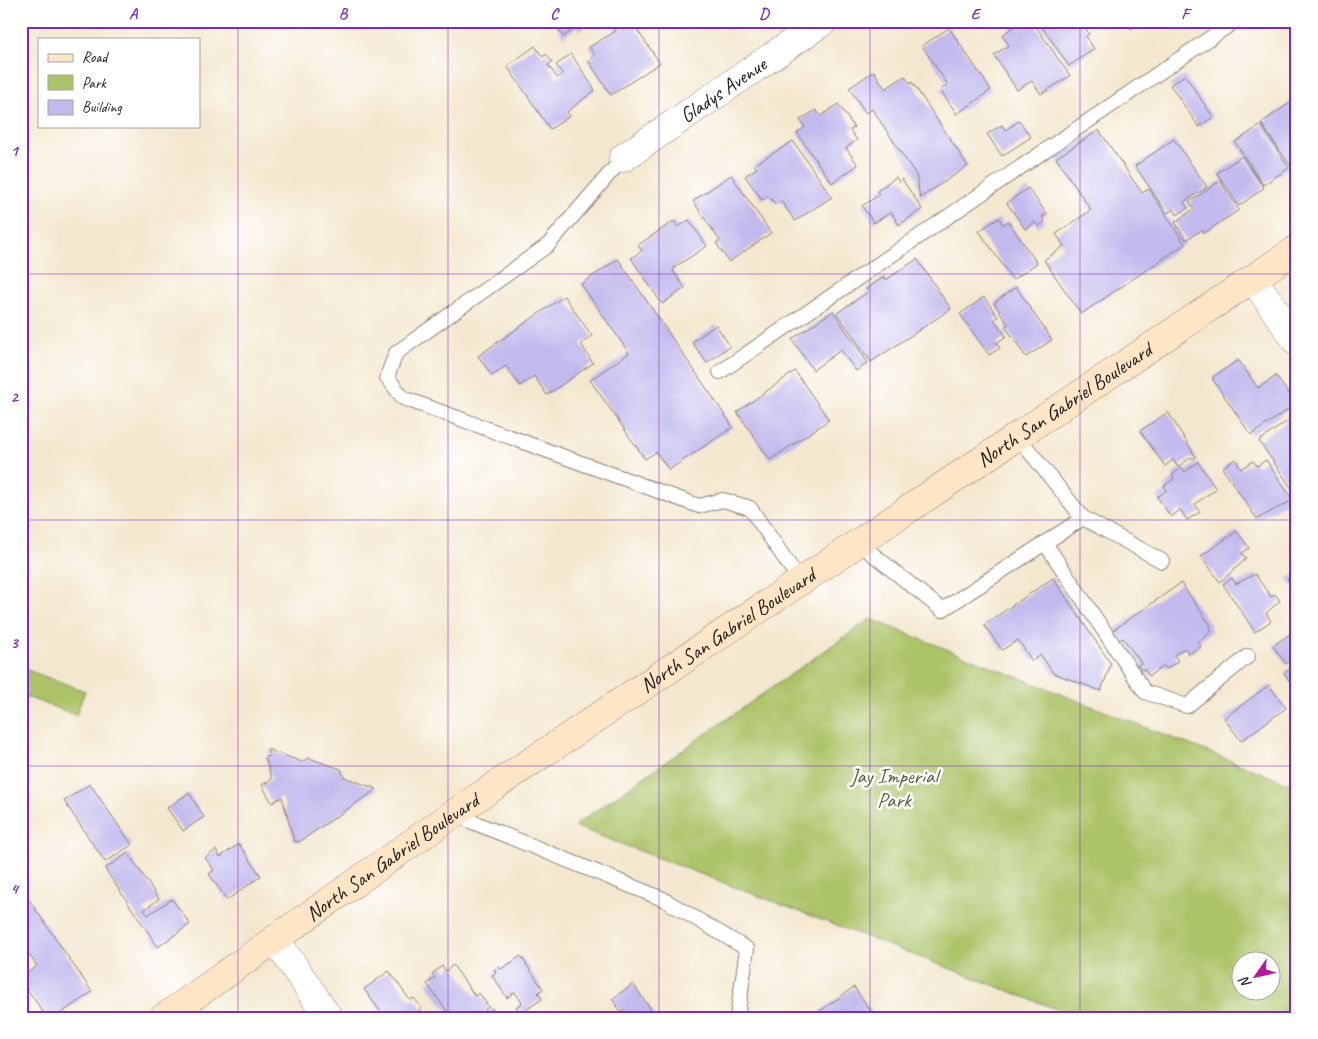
<svg xmlns="http://www.w3.org/2000/svg" width="1318" height="1039" font-family="Caveat,sans-serif">
	<style>
		.green { fill: #acc368; stroke: #647042; fill-rule: evenodd }
		.building { fill: #c2b9ed }
		.lines { fill: none; stroke-linecap: round; stroke-linejoin: round }
		.service-casing { stroke: #888276; stroke-width: 16 }
		.minor-casing { stroke: #888276; stroke-width: 29 }
		.secondary-casing { stroke: #888276; stroke-width: 29 }
		.service { stroke: #fff; stroke-width: 14 }
		.minor { stroke: #fff; stroke-width: 28 }
		.secondary { stroke: #fde5c5; stroke-width: 28 }
		.grid { fill: none; stroke: #7b2cbf; stroke-width: 1; stroke-opacity: 0.55 }
		.labels { text-anchor: middle; stroke-width: 5; stroke-linejoin: round; paint-order: stroke }
		.street-label { font-size: 21px; fill: #1c1c1c; stroke: #fff }
		.park-label { font-size: 21px; fill: #565f3a; stroke: #fff }
		.neatline { fill: none; stroke: #7b2cbf; stroke-width: 2 }
		.grid-label { font-size: 16px; text-anchor: middle; font-weight: bold; fill: #7b2cbf }
	</style>
	<rect width="100%" height="100%" fill="#fff"/>
	<filter id="ink" filterUnits="userSpaceOnUse"><feTurbulence type="fractalNoise" baseFrequency=".02" numOctaves="2"/><feDisplacementMap in="SourceGraphic" scale="10" xChannelSelector="R" yChannelSelector="G"/><feConvolveMatrix kernelMatrix="1 2 1 2 8 2 1 2 1" color-interpolation-filters="sRGB"/></filter>
	<filter id="wash" filterUnits="userSpaceOnUse"><feTurbulence type="fractalNoise" baseFrequency=".0096" numOctaves="4" result="noise"/><feDisplacementMap in="SourceGraphic" scale="20" xChannelSelector="R" yChannelSelector="G"/><feGaussianBlur stdDeviation="1.12" result="paint"/><feColorMatrix in="noise" values="0 0 0 0 0 0 0 0 0 0 0 0 0 0 0 0 0 1.4 0 .05"/><feComposite in="paint" operator="in"/></filter>
	<g filter="url(#wash)">
		<rect width="100%" height="100%" fill="#f4e7cf"/>
		<g class="green">
			<path d="M870 619 1297 787V1018H1080L574 826ZM1240 962H1270V992H1240Z"/>
			<polygon points="24,669 85,691 76,715 21,695 21,677"/>
		</g>
		<g id="blocks">
			<g class="building">
				<polygon points="553,21 587,21 589,24 580,30 578,26 563,37"/>
				<polygon points="610,21 631,21 660,63 611,95 588,60 595,55 589,47 616,31"/>
				<polygon points="1022,21 1027,21 1032,27 1035,25 1070,76 1041,94 1032,81 1017,90 994,55 1009,45 1002,35"/>
				<polygon points="1038,21 1081,21 1089,34 1086,36 1094,49 1069,66"/>
				<polygon points="1125,21 1141,21 1131,29"/>
				<polygon points="1193,21 1207,21 1198,28"/>
				<polygon points="949,28 991,90 957,114 940,90 948,85 922,46"/>
				<polygon points="535,46 543,57 546,54 552,62 548,65 557,78 563,74 556,65 571,54 595,90 567,112 570,116 550,129 507,66"/>
				<polygon points="874,71 885,89 905,76 910,84 912,82 968,166 920,198 916,175 872,109 866,113 849,88"/>
				<polygon points="1185,75 1213,117 1199,127 1170,85"/>
				<polygon points="1297,98 1297,168 1294,171 1261,123"/>
				<polygon points="838,104 854,127 850,130 857,140 846,148 858,165 832,183 797,133 805,127 800,120 816,110 821,116"/>
				<polygon points="1019,121 1031,137 1002,156 987,134 1002,125 1005,130"/>
				<polygon points="1261,125 1289,168 1263,185 1235,142"/>
				<polygon points="1099,130 1142,193 1149,189 1185,244 1081,314 1044,260 1064,246 1056,234 1091,210 1056,158"/>
				<polygon points="1174,139 1207,187 1184,202 1188,208 1177,215 1174,209 1167,213 1135,166"/>
				<polygon points="793,141 832,197 795,221 781,201 776,204 768,196 762,200 745,176 757,168 754,165"/>
				<polygon points="1242,156 1264,188 1239,206 1217,173"/>
				<polygon points="731,175 771,233 729,262 716,243 720,241 693,201"/>
				<polygon points="896,177 899,182 902,179 922,209 899,225 891,212 874,223 862,206 879,195 877,191"/>
				<polygon points="1220,181 1239,210 1204,233 1202,230 1186,240 1175,222 1194,209 1189,202"/>
				<polygon points="1028,188 1047,214 1042,217 1045,221 1038,227 1035,222 1025,229 1007,203"/>
				<polygon points="999,218 1003,225 1008,221 1037,263 1013,280 979,231"/>
				<polygon points="689,220 707,246 675,267 673,271 685,288 662,304 631,258 642,251 638,245 674,221 678,227"/>
				<polygon points="618,259 733,427 669,470 656,452 645,459 590,380 629,353 581,284"/>
				<polygon points="917,259 951,309 871,362 837,313 868,292 866,289 884,277 886,280"/>
				<polygon points="1016,287 1052,340 1026,357 1005,326 1008,324 994,303"/>
				<polygon points="564,296 592,336 581,344 593,363 547,395 534,376 520,386 506,366 492,376 478,356"/>
				<polygon points="984,297 998,317 994,319 1006,336 997,343 1000,348 989,355 960,314"/>
				<polygon points="833,311 868,363 856,371 841,350 813,370 792,339"/>
				<polygon points="716,325 730,346 707,363 692,342"/>
				<polygon points="1237,361 1239,361 1258,388 1276,376 1296,404 1251,435 1213,380 1213,377"/>
				<polygon points="795,371 829,420 770,460 737,412"/>
				<polygon points="1168,412 1196,457 1193,459 1191,457 1178,467 1173,460 1165,466 1140,431"/>
				<polygon points="1293,417 1297,422 1297,496 1259,441"/>
				<polygon points="1235,459 1241,469 1253,461 1257,466 1266,460 1293,500 1257,519 1222,468"/>
				<polygon points="1198,462 1216,489 1195,504 1200,512 1187,520 1180,510 1171,517 1157,497 1167,490 1164,486 1174,479 1172,475 1182,467 1185,472"/>
				<polygon points="1237,531 1249,548 1242,553 1246,559 1220,582 1201,556"/>
				<polygon points="1297,572 1297,593 1287,579"/>
				<polygon points="1255,574 1271,597 1275,594 1280,601 1266,613 1271,621 1255,632 1223,584 1232,578 1236,584"/>
				<polygon points="1053,578 1111,664 1101,691 1053,673 1041,655 1032,661 1018,640 1002,650 984,625"/>
				<polygon points="1181,583 1211,626 1209,627 1212,631 1198,642 1201,646 1189,654 1185,648 1174,655 1178,661 1167,669 1164,666 1149,676 1144,669 1141,670 1138,665 1141,663 1123,638 1118,641 1112,631"/>
				<polygon points="1297,629 1297,656 1286,664 1273,646"/>
				<polygon points="1297,664 1297,692 1284,673"/>
				<polygon points="1269,685 1286,708 1241,741 1224,718"/>
				<polygon points="267,749 302,762 308,758 341,769 344,777 377,789 299,842 294,841 282,797 272,803 262,785 272,779 265,757 270,756"/>
				<polygon points="90,784 132,845 105,862 64,801"/>
				<polygon points="189,793 204,817 183,831 167,808"/>
				<polygon points="239,844 261,876 227,900 209,874 214,870 205,858 216,850 220,857"/>
				<polygon points="128,853 159,899 144,910 148,915 172,899 190,924 158,947 105,869"/>
				<polygon points="21,888 92,992 54,1018 47,1018 21,980 21,977 37,966 21,943"/>
				<polygon points="521,956 543,989 538,993 542,999 520,1014 516,1007 522,1003 515,992 507,998 492,975 496,973 494,970 499,967 501,969"/>
				<polygon points="453,965 475,996 479,993 489,1007 485,1009 487,1012 492,1008 499,1018 479,1018 477,1015 473,1018 452,1018 427,984 435,978 432,974 442,966 446,971"/>
				<polygon points="389,971 410,1000 414,998 422,1008 409,1018 385,1018 364,989"/>
				<polygon points="633,984 657,1018 629,1018 624,1010 621,1012 612,999"/>
				<polygon points="854,987 876,1018 819,1018 823,1015 820,1011"/>
			</g>
		</g>
	</g>
	<g filter="url(#ink)">
		<use href="#blocks" fill-opacity="0" stroke="#888276" stroke-width="1"/>
		<g class="lines">
			<defs>
				<g id="service">
					<polyline points="623,158 548,245 396,353 387,377 403,398 699,506 723,500 750,508 801,582"/>
					<polyline points="720,372 1235,21"/>
					<polyline points="1083,518 1162,561"/>
					<polyline points="859,543 942,610 1083,518 1018,437"/>
					<polyline points="1045,543 1145,692 1187,706 1248,656"/>
					<polyline points="453,814 663,899 747,949 737,1018"/>
				</g>
				<g id="minor">
					<path id="s1" d="M623 158 824 21"/>
					<polyline points="1254,280 1297,342"/>
					<polyline points="275,939 329,1018"/>
				</g>
				<g id="secondary">
					<path id="s2" d="M163 1018 453 814 1297 249"/>
				</g>
			</defs>
			<use href="#service" class="service-casing"/>
			<use href="#minor" class="minor-casing"/>
			<use href="#secondary" class="secondary-casing"/>
			<use href="#service" class="service"/>
			<use href="#minor" class="minor"/>
			<use href="#secondary" class="secondary"/>
		</g>
	</g>
	<path class="grid" d="M238 21V1018M448 21V1018M659 21V1018M870 21V1018M1080 21V1018M21 274H1297M21 520H1297M21 766H1297"/>
	<g class="labels">
		<g class="street-label">
			<text dy="7" stroke="none"><textPath href="#s1" startOffset="121">Gladys Avenue</textPath></text>
			<text dy="7" stroke="none"><textPath href="#s2" startOffset="1090">North San Gabriel Boulevard</textPath></text>
			<text dy="7" stroke="none"><textPath href="#s2" startOffset="685">North San Gabriel Boulevard</textPath></text>
			<text dy="7" stroke="none"><textPath href="#s2" startOffset="280">North San Gabriel Boulevard</textPath></text>
		</g>
		<g class="park-label">
			<text x="894" y="783">Jay Imperial<tspan x="894" dy="24">Park</tspan></text>
		</g>
	</g>
	<rect width="1318" height="1039" fill="none" stroke="#fff" stroke-width="55"/>
	<rect x="38" y="38" width="162" height="90" fill="#ffffff" stroke="#a4a4a4"/>
	<rect x="48" y="54" width="25" height="8" fill="#fde5c5" stroke="#a4a4a4"/>
	<text x="82" y="62" font-size="15" fill="#1c1c1c">Road</text>
	<rect x="48" y="75" width="25" height="15" fill="#acc368" stroke="#a4a4a4"/>
	<text x="82" y="88" font-size="15" fill="#1c1c1c">Park</text>
	<rect x="48" y="100" width="25" height="15" fill="#c2b9ed" stroke="#a4a4a4"/>
	<text x="82" y="112" font-size="15" fill="#1c1c1c">Building</text>
	<g transform="translate(1256 976) rotate(236)"><circle r="24" fill="#ffffff" stroke="#a4a4a4"/>
	<path d="M0-4L9 19L0 12L-9 19Z" fill="#b5179e"/>
	<text y="-8" font-size="14" font-weight="bold" text-anchor="middle" fill="#1c1c1c">N</text>
	</g>
	<rect x="28" y="28" width="1262" height="984" class="neatline"/>
	<g class="grid-label">
		<text x="133" y="19">A</text>
		<text x="343" y="19">B</text>
		<text x="554" y="19">C</text>
		<text x="764" y="19">D</text>
		<text x="975" y="19">E</text>
		<text x="1185" y="19">F</text>
		<text x="14" y="156">1</text>
		<text x="14" y="402">2</text>
		<text x="14" y="648">3</text>
		<text x="14" y="894">4</text>
	</g>
</svg>
